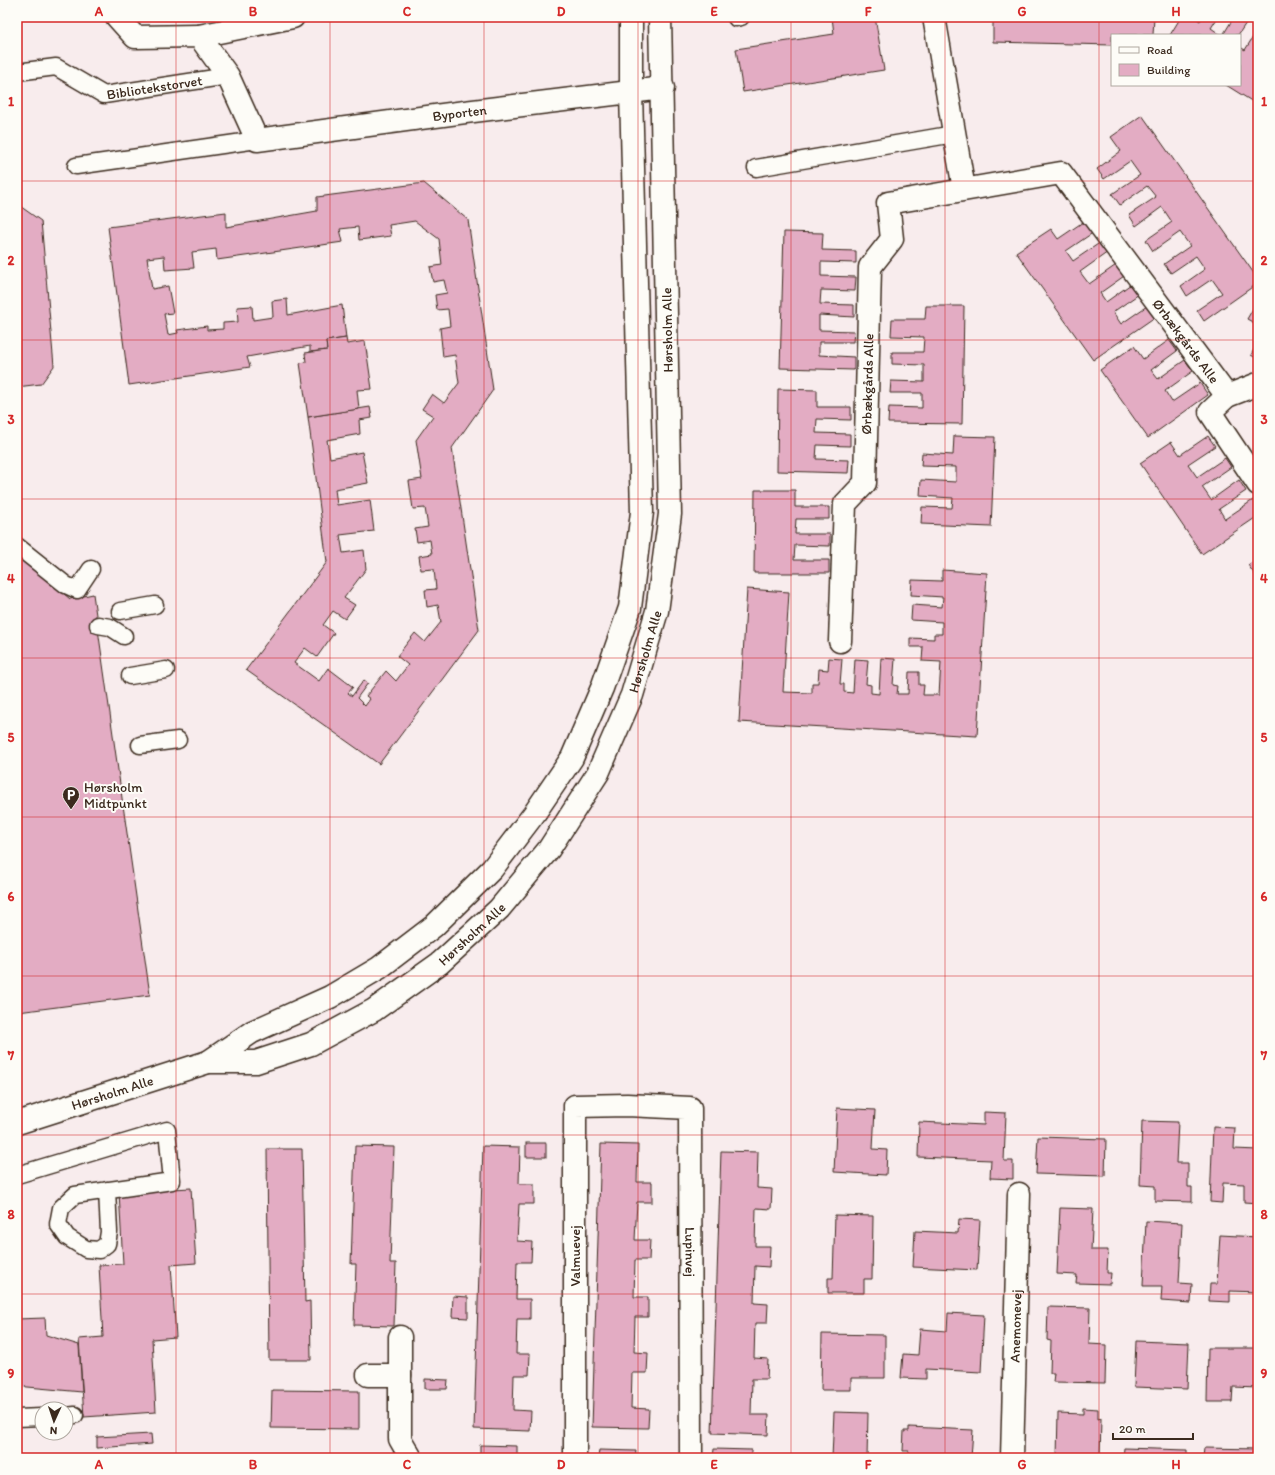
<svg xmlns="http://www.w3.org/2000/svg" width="1275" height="1475" font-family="Itim,sans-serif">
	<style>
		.building { fill: #e3acc3; stroke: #3b2a1e }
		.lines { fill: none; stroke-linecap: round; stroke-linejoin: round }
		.service-casing { stroke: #3b2a1e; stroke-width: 19 }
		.minor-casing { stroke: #3b2a1e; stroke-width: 25 }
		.secondary-casing { stroke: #3b2a1e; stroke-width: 25 }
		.service { stroke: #fdfcf7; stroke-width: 16 }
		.minor { stroke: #fdfcf7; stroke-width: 22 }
		.secondary { stroke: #fdfcf7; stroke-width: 22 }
		.grid { fill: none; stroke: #d62828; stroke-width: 1; stroke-opacity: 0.55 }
		.labels { text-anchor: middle; stroke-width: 4; stroke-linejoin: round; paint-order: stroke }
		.street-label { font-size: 14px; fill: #3b2a1e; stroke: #fdfcf7 }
		.poi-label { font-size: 14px; fill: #3b2a1e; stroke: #fdfcf7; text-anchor: start }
		.neatline { fill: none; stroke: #d62828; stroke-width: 1.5 }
		.grid-label { font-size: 13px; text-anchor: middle; font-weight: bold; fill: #d62828 }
	</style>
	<rect width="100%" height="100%" fill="#f8eced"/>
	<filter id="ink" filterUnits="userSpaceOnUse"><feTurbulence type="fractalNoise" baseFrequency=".025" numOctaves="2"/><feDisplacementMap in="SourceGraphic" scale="8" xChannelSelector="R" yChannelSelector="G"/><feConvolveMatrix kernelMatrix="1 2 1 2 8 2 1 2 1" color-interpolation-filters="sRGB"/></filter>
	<g filter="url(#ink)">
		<g class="building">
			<polygon points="832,17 875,17 884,70 743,92 736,49 834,34"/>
			<polygon points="993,17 1154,17 1153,35 1112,35 1112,45 993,42"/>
			<polygon points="1181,17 1194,17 1200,21 1202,17 1218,17 1211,28 1221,35 1170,35"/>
			<polygon points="1234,17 1250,17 1238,35 1223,35"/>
			<polygon points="1258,29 1258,55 1256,58 1258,59 1258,105 1226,85 1240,85 1240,47 1245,50"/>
			<polygon points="1142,115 1258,279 1258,283 1204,321 1197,310 1222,293 1212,279 1187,296 1181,286 1205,269 1196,256 1171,273 1164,264 1190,246 1180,232 1153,251 1146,240 1172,222 1162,207 1136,226 1129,215 1156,197 1147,186 1120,205 1112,194 1140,175 1130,161 1104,179 1097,169 1121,151 1111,137"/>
			<polygon points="424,183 468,220 493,390 452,448 479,630 379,764 246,670 327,562 308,417 370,407 372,418 359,420 360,434 327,440 330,458 362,452 368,483 335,489 337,505 370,500 374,531 340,535 343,553 364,550 366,569 344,598 355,605 345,619 333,611 323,625 334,633 317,657 305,648 294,663 319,681 328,668 353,687 348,693 352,696 364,680 368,683 357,698 365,706 370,699 366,696 386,671 396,681 408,665 397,656 415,633 425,642 441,622 438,605 427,607 425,590 436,589 434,569 421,570 419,556 432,554 430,540 417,542 415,529 428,527 425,508 413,509 409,481 422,479 416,440 433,416 422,409 432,394 444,403 459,383 455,355 443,357 440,328 450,326 448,309 437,310 435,295 447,293 444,280 433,282 430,267 442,265 439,239 415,221 389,225 391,236 359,240 358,227 340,229 343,242 217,260 216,249 192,252 194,268 165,270 164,256 147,258 152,289 168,286 173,313 164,314 168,335 178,333 177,330 207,326 207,330 223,329 223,323 238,322 237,307 252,306 253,320 273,317 272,301 287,299 288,315 342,305 346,338 326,341 327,350 310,352 310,346 247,357 250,367 129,385 108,227 226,212 226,227 317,211 317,197"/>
			<polygon points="17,204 41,221 54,366 41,384 17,387"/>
			<polygon points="1086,220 1094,232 1066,251 1073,261 1101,242 1108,252 1080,272 1089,284 1119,263 1127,274 1100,293 1106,302 1131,284 1139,294 1113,312 1121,324 1147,306 1155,317 1093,360 1016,252 1051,229 1058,239"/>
			<polygon points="784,232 823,233 822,250 856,251 856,263 821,262 821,276 856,277 855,291 821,290 820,304 854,305 854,317 819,315 819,330 854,331 853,342 819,342 819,355 854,357 854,370 780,368"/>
			<polygon points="1258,300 1258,325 1247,319"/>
			<polygon points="926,306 964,306 962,424 888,423 889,407 922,408 922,393 890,393 891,381 924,382 924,365 892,364 892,352 923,352 924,337 891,336 892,319 925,319"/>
			<polygon points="346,338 347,344 365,341 372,389 357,390 359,409 308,417 300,363 306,362 305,353 327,350 326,341"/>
			<polygon points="1169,340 1177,351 1151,370 1158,379 1185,360 1193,371 1165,391 1172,402 1200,383 1208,395 1148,438 1100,370 1134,346 1143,359"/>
			<polygon points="1258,342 1258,359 1251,355"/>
			<polygon points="778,389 817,390 817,407 851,407 851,420 817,419 816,433 850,434 850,446 817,445 816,459 849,460 848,473 777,471"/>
			<polygon points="954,436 995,437 991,527 921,524 922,507 952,508 953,498 920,496 921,480 956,482 956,467 921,466 922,453 953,455"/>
			<polygon points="1208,436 1215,446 1188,464 1197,477 1225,458 1231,467 1202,487 1211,500 1239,480 1246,491 1219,509 1225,519 1253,500 1258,507 1258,516 1202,554 1140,463 1171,442 1180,455"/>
			<polygon points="755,490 795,490 795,507 829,507 829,519 796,519 795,534 830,534 830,546 795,545 794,560 829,560 829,573 754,573"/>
			<polygon points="17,553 70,599 93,594 150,995 18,1012"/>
			<polygon points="1258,558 1258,579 1248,565"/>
			<polygon points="942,570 987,573 977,736 739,722 747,589 789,592 783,692 812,693 812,683 818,683 819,669 828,670 829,658 842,659 840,684 844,684 844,692 853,693 855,659 868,660 866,684 871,685 871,693 879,694 881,658 895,659 893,685 898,686 897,694 908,694 909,672 919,672 919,685 924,685 923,695 939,695 941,662 922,661 923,647 910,647 910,638 934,639 934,634 942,634 942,622 911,620 912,605 942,607 943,597 911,595 912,580 942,581"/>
			<polygon points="837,1108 875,1110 873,1149 887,1150 886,1175 834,1172"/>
			<polygon points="984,1112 1006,1113 1004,1161 1013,1161 1013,1179 990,1178 991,1160 918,1157 919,1122 984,1125"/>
			<polygon points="1142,1121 1178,1122 1176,1163 1188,1163 1188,1187 1192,1187 1192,1202 1155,1201 1155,1186 1140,1185"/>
			<polygon points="1213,1127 1235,1128 1234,1149 1258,1150 1258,1203 1244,1202 1244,1184 1223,1183 1222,1203 1210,1202"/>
			<polygon points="1038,1137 1106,1139 1105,1176 1036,1174"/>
			<rect x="526" y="1143" width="20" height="14"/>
			<polygon points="601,1144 638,1145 637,1182 652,1182 652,1202 637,1202 635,1240 650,1240 649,1260 635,1260 634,1297 648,1297 648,1317 635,1317 634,1352 648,1353 647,1373 632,1373 631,1408 649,1409 648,1428 592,1427"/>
			<polygon points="355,1146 394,1147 390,1263 396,1263 394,1326 354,1325 356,1264 351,1264"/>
			<polygon points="483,1146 520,1147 519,1184 534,1184 534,1204 519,1204 517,1241 532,1242 531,1262 517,1262 516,1299 530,1299 530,1319 517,1319 516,1354 530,1354 529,1375 514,1375 513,1410 531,1411 530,1431 474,1429"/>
			<polygon points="267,1149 302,1149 305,1302 310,1301 311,1360 269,1360"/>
			<polygon points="721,1151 758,1152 757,1188 772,1189 771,1209 756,1208 755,1246 770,1246 769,1267 755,1266 754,1303 768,1304 767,1323 755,1323 754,1358 768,1359 767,1379 752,1379 751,1415 769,1415 768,1435 712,1433"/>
			<polygon points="191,1188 196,1263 171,1265 176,1337 152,1339 156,1412 84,1417 79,1339 103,1337 99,1265 123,1264 119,1192"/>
			<polygon points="1060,1208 1093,1209 1091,1250 1108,1250 1107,1273 1111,1273 1110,1284 1076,1283 1077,1275 1057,1274"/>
			<polygon points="835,1215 873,1216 872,1279 864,1279 864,1293 828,1293 828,1278 833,1278"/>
			<polygon points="959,1219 980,1220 977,1270 913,1267 915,1231 958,1233"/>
			<polygon points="1146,1221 1182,1223 1179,1283 1192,1284 1191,1303 1161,1301 1162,1286 1143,1286"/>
			<polygon points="1220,1235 1258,1237 1258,1292 1230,1291 1230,1302 1209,1301 1210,1284 1217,1284"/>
			<polygon points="453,1296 468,1297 468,1318 452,1317"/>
			<polygon points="1048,1307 1090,1308 1089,1344 1106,1345 1105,1383 1053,1382 1054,1373 1050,1373 1051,1341 1047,1340"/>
			<polygon points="948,1313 984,1315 981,1372 926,1369 926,1379 901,1378 903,1354 918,1355 920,1329 947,1331"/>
			<polygon points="45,1318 46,1335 79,1345 82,1392 17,1386 17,1319"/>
			<polygon points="822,1334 885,1335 885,1378 851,1378 851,1390 821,1390"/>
			<polygon points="1136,1341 1189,1343 1187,1389 1134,1387"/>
			<polygon points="1208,1348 1258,1348 1258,1388 1233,1387 1232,1402 1207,1402"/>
			<polygon points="425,1379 448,1380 447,1389 425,1389"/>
			<polygon points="272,1390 359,1391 359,1429 271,1428"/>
			<polygon points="1083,1408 1098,1409 1098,1419 1101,1418 1100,1458 1057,1458 1058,1413 1083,1414"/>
			<polygon points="834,1412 868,1413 867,1458 832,1458"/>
			<polygon points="909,1427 973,1430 971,1458 909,1458 909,1451 903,1451 904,1431 909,1431"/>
			<polygon points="151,1434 152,1444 97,1448 97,1437"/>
			<polygon points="480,1445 517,1446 517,1458 480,1458"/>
			<polygon points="1124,1448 1187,1450 1187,1458 1123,1458"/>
			<polygon points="1204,1448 1258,1449 1258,1458 1203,1458"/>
			<polygon points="714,1449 751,1450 751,1458 713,1458"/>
			<polygon points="599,1450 636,1451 635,1458 598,1458"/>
		</g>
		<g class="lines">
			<defs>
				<g id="service">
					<polyline points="736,18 741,17"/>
					<path id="s1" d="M17 72 56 67 104 95 228 76"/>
					<polyline points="76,166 257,140"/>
					<polyline points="756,168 954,134"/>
					<polyline points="17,546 66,585 77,590 91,569"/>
					<polyline points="120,611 155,605"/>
					<polyline points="98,625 110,627 124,636"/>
					<polyline points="130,676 166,670"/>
					<polyline points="140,745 178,740"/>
					<polyline points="17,1175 167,1130 172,1181 75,1195 61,1208 58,1224 67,1237 86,1249 99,1250 107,1244 109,1232 107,1190"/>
					<polyline points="66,1416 75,1415"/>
					<polyline points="17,1418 42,1417"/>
				</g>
				<g id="minor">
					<path id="s2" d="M117 17 135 37 199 36 228 76 257 140 465 112 663 88"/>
					<polyline points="934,17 964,189"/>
					<polyline points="199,36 293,17"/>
					<polyline points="1227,396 1210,412 1258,484"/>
					<path id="s3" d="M840 641 845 504 865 483 870 267 892 239 888 203 1061 173 1227 396 1258 384"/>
					<polyline points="400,1337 400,1439 411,1458"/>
					<polyline points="368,1375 400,1375"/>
					<path id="s4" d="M575 1458V1106L627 1105 690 1108 691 1458"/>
					<path id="s5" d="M1012 1458 1019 1194"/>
				</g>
				<g id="secondary">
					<polyline points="208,1062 252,1032 330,997 379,968 434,926 492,869 534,814 572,758 602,688 630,608 642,512 631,92 631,17"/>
					<path id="s6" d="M17 1123 208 1062H256L311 1044 374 1010 440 963 499 909 549 849 598 773 632 695 657 611 670 514 660 17"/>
				</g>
			</defs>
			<use href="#service" class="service-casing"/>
			<use href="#minor" class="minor-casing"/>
			<use href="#secondary" class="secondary-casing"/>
			<use href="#service" class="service"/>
			<use href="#minor" class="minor"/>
			<use href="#secondary" class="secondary"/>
		</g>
	</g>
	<path class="grid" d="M176 17V1458M330 17V1458M484 17V1458M638 17V1458M791 17V1458M945 17V1458M1099 17V1458M17 181H1258M17 340H1258M17 499H1258M17 658H1258M17 817H1258M17 976H1258M17 1135H1258M17 1294H1258"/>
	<defs>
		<symbol id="parking-pin" viewBox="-11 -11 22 30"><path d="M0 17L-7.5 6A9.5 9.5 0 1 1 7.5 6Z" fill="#3b2a1e" stroke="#fdfcf7"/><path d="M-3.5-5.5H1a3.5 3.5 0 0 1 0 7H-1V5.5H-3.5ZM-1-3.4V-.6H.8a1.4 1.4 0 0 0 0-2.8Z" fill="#fff"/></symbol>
	</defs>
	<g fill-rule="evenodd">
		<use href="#parking-pin" x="61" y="785" width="20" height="27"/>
	</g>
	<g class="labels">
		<g class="street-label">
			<text dy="5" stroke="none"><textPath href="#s1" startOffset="146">Bibliotekstorvet</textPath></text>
			<text dy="5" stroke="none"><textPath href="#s2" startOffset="415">Byporten</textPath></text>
			<text transform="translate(667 330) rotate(-91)" y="5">Hørsholm Alle</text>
			<text dy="5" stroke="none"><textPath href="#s3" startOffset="839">Ørbækgårds Alle</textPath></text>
			<text dy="5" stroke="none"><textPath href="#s3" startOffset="265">Ørbækgårds Alle</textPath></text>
			<text dy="5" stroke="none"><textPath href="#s6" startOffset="838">Hørsholm Alle</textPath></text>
			<text dy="5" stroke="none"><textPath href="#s6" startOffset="502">Hørsholm Alle</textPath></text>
			<text dy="5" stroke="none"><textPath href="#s6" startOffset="100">Hørsholm Alle</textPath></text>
			<text dy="5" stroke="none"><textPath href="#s4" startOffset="611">Lupinvej</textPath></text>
			<text transform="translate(575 1256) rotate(-90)" y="5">Valmuevej</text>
			<text dy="5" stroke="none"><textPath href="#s5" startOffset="132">Anemonevej</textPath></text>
		</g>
		<g class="poi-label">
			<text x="84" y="792">Hørsholm<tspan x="84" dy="16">Midtpunkt</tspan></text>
		</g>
	</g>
	<rect width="1275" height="1475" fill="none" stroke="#fdfcf7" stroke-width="44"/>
	<rect x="1111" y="34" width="130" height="52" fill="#fdfcf7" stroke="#afa8a0"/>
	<rect x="1119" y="47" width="20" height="6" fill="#fdfcf7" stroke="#afa8a0"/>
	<text x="1147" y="54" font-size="12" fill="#3b2a1e">Road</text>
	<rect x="1119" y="64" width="20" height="12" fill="#e3acc3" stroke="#afa8a0"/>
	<text x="1147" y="74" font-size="12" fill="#3b2a1e">Building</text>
	<g transform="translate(54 1421) rotate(183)"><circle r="19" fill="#fdfcf7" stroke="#afa8a0"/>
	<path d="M0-3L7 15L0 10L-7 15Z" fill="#3b2a1e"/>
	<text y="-6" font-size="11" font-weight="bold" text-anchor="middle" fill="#3b2a1e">N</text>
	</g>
	<path d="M1113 1433v6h80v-6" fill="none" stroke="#3b2a1e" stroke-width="2"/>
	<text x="1119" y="1433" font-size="12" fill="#3b2a1e" stroke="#fdfcf7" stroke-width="3" paint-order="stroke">20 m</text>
	<rect x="22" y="22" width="1231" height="1431" class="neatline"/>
	<g class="grid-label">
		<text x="99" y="16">A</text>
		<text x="253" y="16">B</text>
		<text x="407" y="16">C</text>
		<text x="561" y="16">D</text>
		<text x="714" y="16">E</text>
		<text x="868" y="16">F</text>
		<text x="1022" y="16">G</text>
		<text x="1176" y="16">H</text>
		<text x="11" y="106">1</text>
		<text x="1264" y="106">1</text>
		<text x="11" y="265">2</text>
		<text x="1264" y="265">2</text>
		<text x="11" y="424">3</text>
		<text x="1264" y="424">3</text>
		<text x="11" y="583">4</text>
		<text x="1264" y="583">4</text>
		<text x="11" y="742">5</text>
		<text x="1264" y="742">5</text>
		<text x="11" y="901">6</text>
		<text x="1264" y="901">6</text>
		<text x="11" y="1060">7</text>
		<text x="1264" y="1060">7</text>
		<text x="11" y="1219">8</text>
		<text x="1264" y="1219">8</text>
		<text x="11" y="1378">9</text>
		<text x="1264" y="1378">9</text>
		<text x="99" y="1469">A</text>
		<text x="253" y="1469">B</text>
		<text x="407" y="1469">C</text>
		<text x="561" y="1469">D</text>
		<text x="714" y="1469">E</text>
		<text x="868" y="1469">F</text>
		<text x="1022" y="1469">G</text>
		<text x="1176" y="1469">H</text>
	</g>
</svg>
